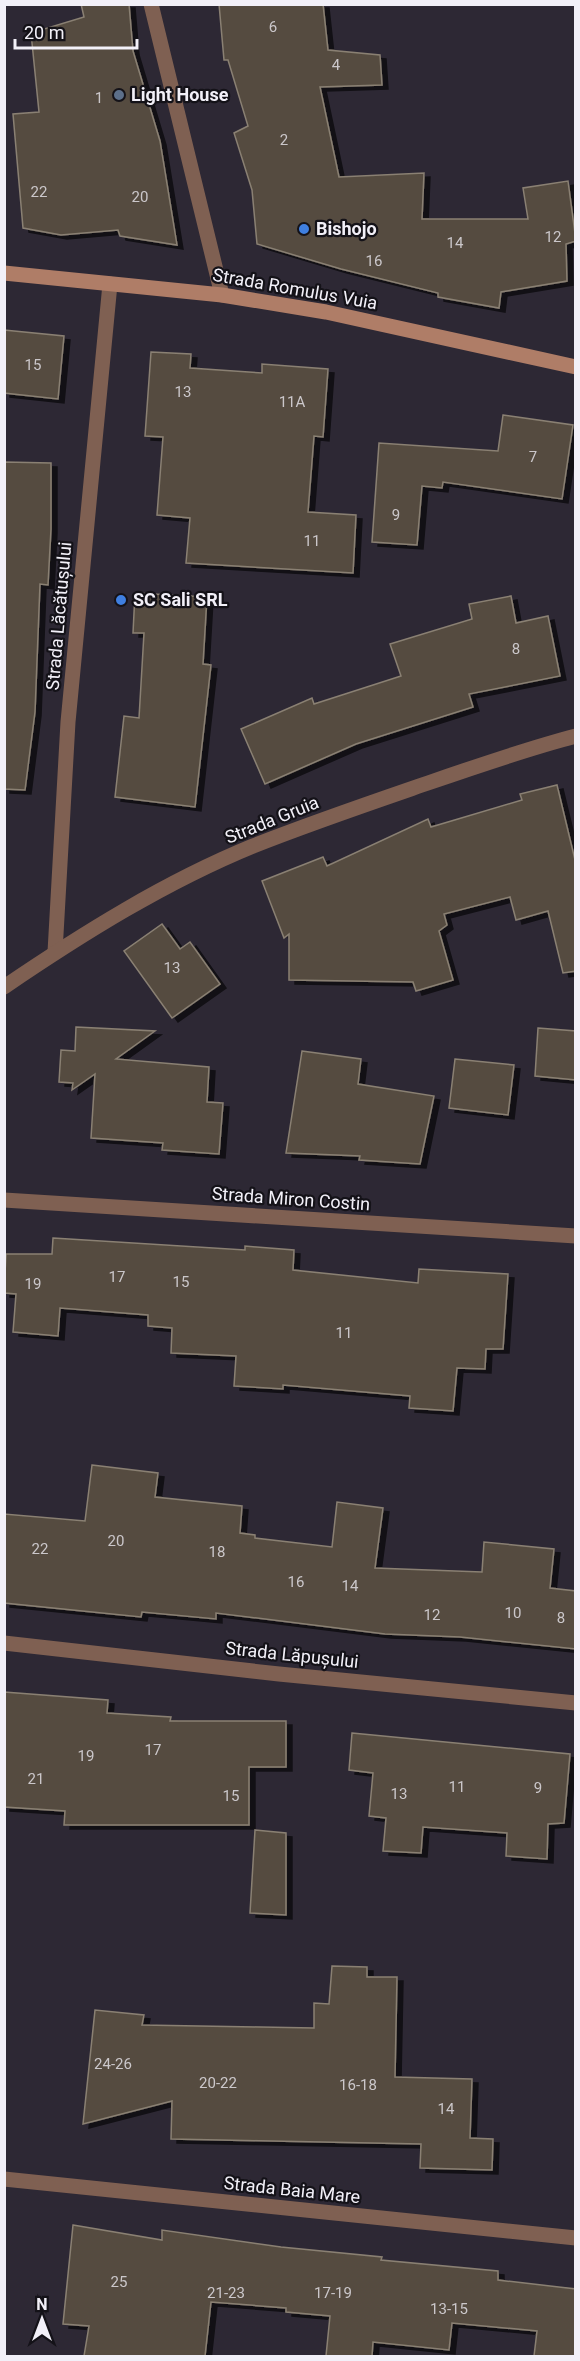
<svg xmlns="http://www.w3.org/2000/svg" width="580" height="2361" font-family="Roboto,sans-serif">
	<style>
		.building { fill: #554c40; stroke: #8a8073; stroke-width: 1.5; filter: url(#shadow) }
		.lines { fill: none; stroke-linecap: round; stroke-linejoin: round }
		.street { stroke: #7f6052; stroke-width: 15 }
		.secondary { stroke: #af7d67; stroke-width: 15 }
		.service-dot { fill: #5c6f8a; stroke: #141218; stroke-width: 2 }
		.shop-dot { fill: #3f7fe0; stroke: #141218; stroke-width: 2 }
		.labels { text-anchor: middle; stroke-width: 4.5; stroke-linejoin: round; paint-order: stroke }
		.number-label { font-size: 15px; fill: #cbc7ca }
		.poi-label { font-size: 18px; font-weight: bold; fill: #f2f0f8; stroke: #141218; text-anchor: start }
		.street-label { font-size: 18px; fill: #f2f0f8; stroke: #141218 }
	</style>
	<defs>
		<filter id="shadow"><feDropShadow dx="6" dy="4" stdDeviation="0" flood-color="#0009"/></filter>
	</defs>
	<rect width="100%" height="100%" fill="#2d2834"/>
	<g class="building">
		<polygon points="81,4 129,4 133,51 160,141 177,245 120,236 118,230 61,235 23,228 13,114 39,112 31,33 84,17"/>
		<polygon points="219,4 323,4 328,50 380,55 382,85 320,87 339,177 424,173 422,219 528,219 523,188 568,181 576,241 566,244 567,281 501,292 499,308 438,297 438,293 341,269 257,244 252,190 234,133 248,126 228,60 224,60"/>
		<polygon points="4,330 64,336 58,399 4,393"/>
		<polygon points="151,352 191,354 190,368 262,373 262,364 328,369 323,437 314,436 308,512 356,515 353,573 186,563 190,518 157,515 163,437 145,436"/>
		<polygon points="503,415 573,425 562,499 443,482 442,488 422,486 417,545 372,542 379,443 498,451"/>
		<polygon points="4,462 51,463 51,529 48,585 40,584 35,712 25,790 4,789"/>
		<polygon points="135,593 207,597 203,664 211,665 195,807 115,797 124,716 139,718 144,633 133,633"/>
		<polygon points="511,596 516,623 548,616 560,676 469,694 473,707 356,744 265,784 241,729 312,698 314,704 401,676 390,644 472,619 469,604"/>
		<polygon points="557,785 576,864 576,971 563,973 548,911 516,920 510,897 444,914 447,925 439,931 453,980 416,991 413,982 289,980 289,934 284,938 262,881 323,857 327,866 428,819 431,827 522,800 520,794"/>
		<polygon points="162,924 180,949 190,942 220,984 172,1018 124,951"/>
		<polygon points="76,1027 155,1031 116,1059 209,1067 207,1102 223,1103 219,1154 162,1150 163,1143 91,1138 95,1074 72,1090 73,1083 59,1082 61,1050 75,1051"/>
		<polygon points="538,1028 576,1031 576,1080 535,1076"/>
		<polygon points="302,1051 361,1059 358,1084 434,1096 420,1164 359,1160 360,1156 286,1153"/>
		<polygon points="455,1059 514,1065 508,1115 449,1108"/>
		<polygon points="53,1238 245,1250 245,1246 294,1250 293,1270 418,1283 419,1269 508,1274 503,1349 486,1349 485,1369 457,1368 453,1411 409,1408 410,1396 283,1385 283,1389 234,1386 236,1356 171,1353 172,1328 148,1326 148,1315 60,1308 58,1336 13,1332 16,1294 4,1293 6,1254 52,1254"/>
		<polygon points="92,1465 158,1473 155,1497 242,1506 240,1533 255,1535 255,1538 332,1547 337,1502 383,1508 375,1568 482,1572 484,1542 554,1549 550,1588 576,1591 576,1649 460,1637 385,1634 216,1613 216,1619 142,1612 141,1617 4,1603 4,1514 85,1521"/>
		<polygon points="4,1692 108,1700 107,1713 171,1717 170,1721 286,1721 286,1767 249,1767 249,1825 64,1825 65,1811 4,1807"/>
		<polygon points="352,1733 570,1754 564,1823 548,1824 547,1859 506,1856 507,1833 423,1827 421,1853 383,1851 386,1818 369,1816 373,1773 349,1770"/>
		<polygon points="255,1830 286,1833 286,1915 250,1913"/>
		<polygon points="332,1966 367,1967 367,1977 397,1977 395,2077 472,2079 470,2138 493,2139 492,2170 420,2168 421,2144 171,2139 172,2101 83,2124 95,2010 144,2015 142,2025 314,2028 314,2003 329,2004"/>
		<polygon points="73,2225 162,2240 162,2230 281,2247 382,2257 381,2260 498,2271 498,2280 576,2289 576,2356 534,2356 537,2331 452,2323 449,2350 373,2342 372,2356 326,2356 330,2316 286,2312 286,2308 211,2302 205,2356 84,2356 89,2326 63,2324"/>
	</g>
	<g class="lines">
		<g class="street">
			<polyline points="151,4 222,295"/>
			<polyline points="55,952 68,722 110,284"/>
			<path d="M4 987C82 934 165 882 253 846 311 823 370 803 428 783 477 766 526 749 576 736"/>
			<polyline points="4,1200 576,1236"/>
			<polyline points="4,1643 279,1674 576,1703"/>
			<polyline points="4,2179 576,2238"/>
		</g>
		<polyline class="secondary" points="4,273 222,295 326,312 576,367"/>
	</g>
	<circle class="service-dot" cx="119" cy="95" r="6"/>
	<g class="shop-dot">
		<circle cx="304" cy="229" r="6"/>
		<circle cx="121" cy="600" r="6"/>
	</g>
	<g class="labels">
		<g class="number-label">
			<text x="273" y="32">6</text>
			<text x="336" y="70">4</text>
			<text x="99" y="103">1</text>
			<text x="284" y="145">2</text>
			<text x="39" y="197">22</text>
			<text x="140" y="202">20</text>
			<text x="553" y="242">12</text>
			<text x="455" y="248">14</text>
			<text x="374" y="266">16</text>
			<text x="33" y="370">15</text>
			<text x="183" y="397">13</text>
			<text x="292" y="407">11A</text>
			<text x="533" y="462">7</text>
			<text x="396" y="520">9</text>
			<text x="312" y="546">11</text>
			<text x="516" y="654">8</text>
			<text x="172" y="973">13</text>
			<text x="117" y="1282">17</text>
			<text x="181" y="1287">15</text>
			<text x="33" y="1289">19</text>
			<text x="344" y="1338">11</text>
			<text x="116" y="1546">20</text>
			<text x="40" y="1554">22</text>
			<text x="217" y="1557">18</text>
			<text x="296" y="1587">16</text>
			<text x="350" y="1591">14</text>
			<text x="513" y="1618">10</text>
			<text x="432" y="1620">12</text>
			<text x="561" y="1623">8</text>
			<text x="153" y="1755">17</text>
			<text x="86" y="1761">19</text>
			<text x="36" y="1784">21</text>
			<text x="457" y="1792">11</text>
			<text x="538" y="1793">9</text>
			<text x="399" y="1799">13</text>
			<text x="231" y="1801">15</text>
			<text x="113" y="2069">24-26</text>
			<text x="218" y="2088">20-22</text>
			<text x="358" y="2090">16-18</text>
			<text x="446" y="2114">14</text>
			<text x="119" y="2287">25</text>
			<text x="226" y="2298">21-23</text>
			<text x="333" y="2298">17-19</text>
			<text x="449" y="2314">13-15</text>
		</g>
		<g class="poi-label">
			<text x="131" y="101">Light House</text>
			<text x="316" y="235">Bishojo</text>
			<text x="133" y="606">SC Sali SRL</text>
		</g>
		<g class="street-label">
			<text transform="translate(295 289) rotate(10)" y="6">Strada Romulus Vuia</text>
			<text transform="translate(59 616) rotate(-85)" y="6">Strada Lăcătușului</text>
			<text transform="translate(272 820) rotate(-22)" y="6">Strada Gruia</text>
			<text transform="translate(291 1199) rotate(4)" y="6">Strada Miron Costin</text>
			<text transform="translate(292 1655) rotate(6)" y="6">Strada Lăpușului</text>
			<text transform="translate(292 2190) rotate(6)" y="6">Strada Baia Mare</text>
		</g>
	</g>
	<rect width="580" height="2361" fill="none" stroke="#f2f0f8" stroke-width="12"/>
	<g transform="translate(42 2319)" stroke="#141218" stroke-width="4.5" paint-order="stroke">
	<path d="M0-4.5L10 22L0 15L-10 22Z" fill="#f2f0f8"/>
	<text y="-9" font-size="16" font-weight="bold" text-anchor="middle" fill="#f2f0f8">N</text>
	</g>
	<path d="M15 39v9h122v-9" fill="none" stroke="#f2f0f8" stroke-width="3"/>
	<text x="24" y="39" font-size="18" fill="#f2f0f8" stroke="#141218" stroke-width="4.5" paint-order="stroke">20 m</text>
</svg>
